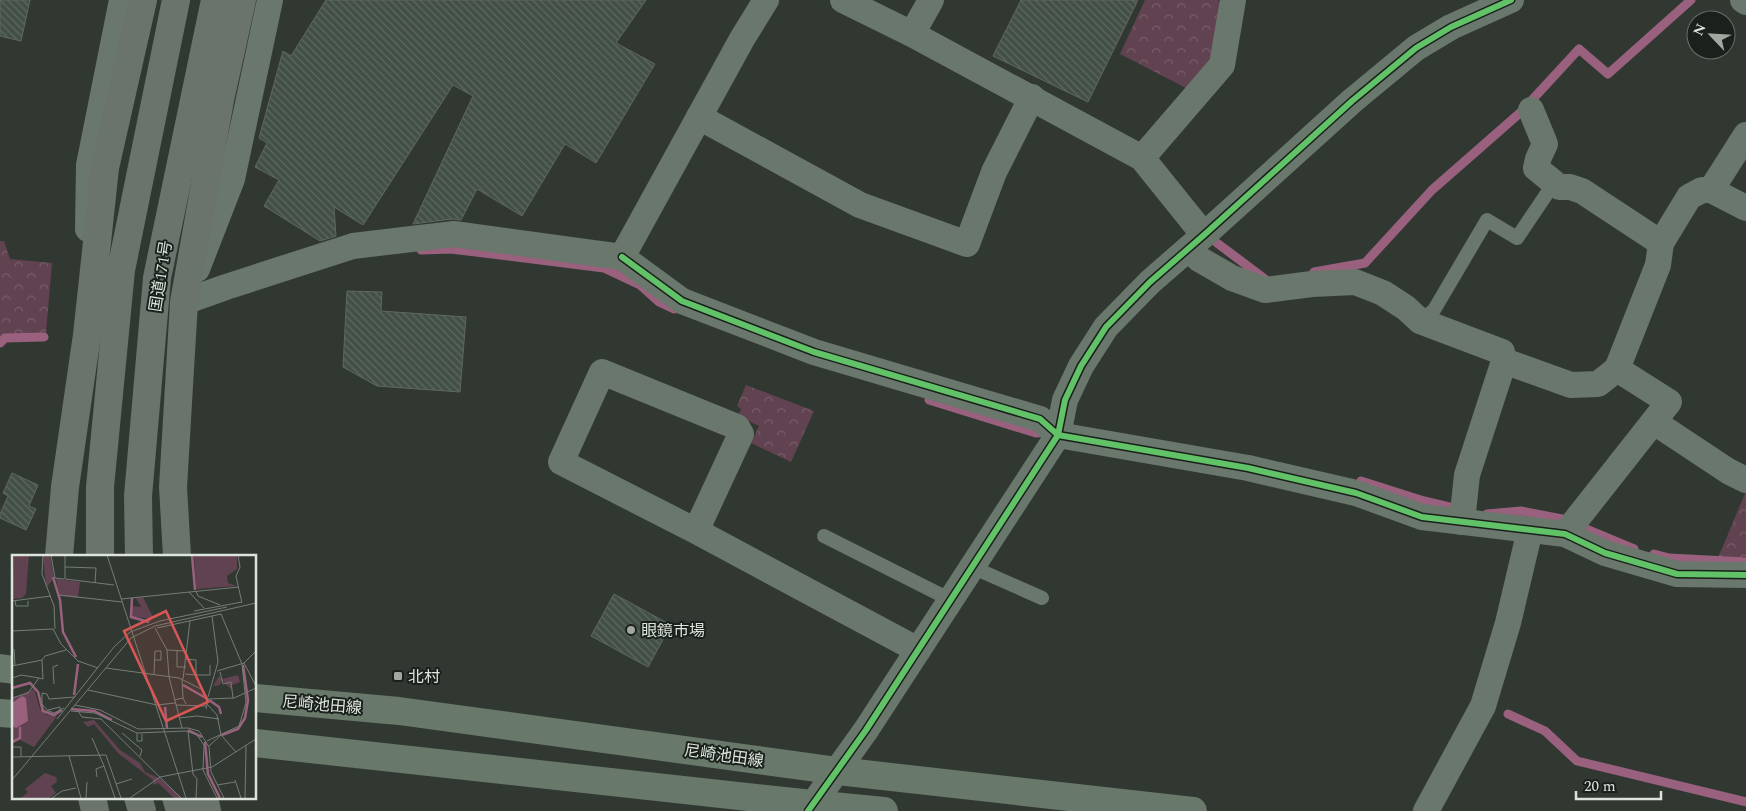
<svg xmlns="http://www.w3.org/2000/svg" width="1746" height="811" font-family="Spectral,'Noto Sans JP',serif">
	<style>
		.forest { fill: url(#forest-crowns) }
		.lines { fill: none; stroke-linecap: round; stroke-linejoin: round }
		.stream { stroke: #9a617e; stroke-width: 9 }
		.building { fill: url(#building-back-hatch); stroke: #606661 }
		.lane { stroke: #6a776c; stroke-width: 14 }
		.street { stroke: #6a776c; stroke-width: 26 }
		.primary { stroke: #68786a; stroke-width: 28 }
		.highway { stroke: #6a746c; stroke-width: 28 }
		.cycleway-casing { stroke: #1a201b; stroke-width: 9 }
		.cycleway { stroke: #61c268; stroke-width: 6 }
		.poi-dot { fill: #a0a8a0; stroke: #1a201b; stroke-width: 2 }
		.labels { text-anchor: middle; stroke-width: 4; stroke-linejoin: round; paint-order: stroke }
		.street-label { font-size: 16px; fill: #dce4dc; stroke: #1a201b }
		.poi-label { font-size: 16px; fill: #dce4dc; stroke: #1a201b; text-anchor: start }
		.inset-river { fill: none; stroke: #9a617e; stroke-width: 2.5 }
		.inset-road { fill: none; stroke: #757d76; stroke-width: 1 }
		.view { fill: #d85755; fill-opacity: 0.15; stroke: #d85755; stroke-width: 2.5 }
		.inset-edge { fill: none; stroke: #dce4dc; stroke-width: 2.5 }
	</style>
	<defs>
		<pattern id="forest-crowns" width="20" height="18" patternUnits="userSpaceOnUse" patternTransform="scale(1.25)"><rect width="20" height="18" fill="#614251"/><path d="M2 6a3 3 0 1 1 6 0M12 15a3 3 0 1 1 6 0" fill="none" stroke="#775d69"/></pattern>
		<pattern id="building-back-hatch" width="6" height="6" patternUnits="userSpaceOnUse" patternTransform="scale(1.25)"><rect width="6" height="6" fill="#435046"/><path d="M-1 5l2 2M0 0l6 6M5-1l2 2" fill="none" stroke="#5e6960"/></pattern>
	</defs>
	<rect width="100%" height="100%" fill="#313832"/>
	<g class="forest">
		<polygon points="1145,0 1218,0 1224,9 1208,67 1186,88 1120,54"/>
		<polygon points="0,241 4,241 10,259 52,263 46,333 0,342"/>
		<polygon points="746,385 814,411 791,462 751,443 759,426 738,416 741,409 737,406"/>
		<polygon points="1746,491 1746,570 1713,570"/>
	</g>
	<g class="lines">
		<g class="stream">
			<polyline points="1217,243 1265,279"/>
			<polyline points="421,250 451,249 604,268 640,285 659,302 674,309"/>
			<polyline points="1314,272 1365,263 1432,190 1521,112 1579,49 1608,74 1691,0"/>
			<polyline points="0,343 5,338 44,337"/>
			<polyline points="929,400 1036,433 1046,432"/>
			<polyline points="1361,481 1424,501 1462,510"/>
			<polyline points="1487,514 1521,511 1562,519 1634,549"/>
			<polyline points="1654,554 1669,558 1746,562"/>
			<polyline points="1508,714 1545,731 1577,761 1746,802"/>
		</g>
	</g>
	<g class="building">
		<polygon points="0,0 30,0 21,41 0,36"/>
		<polygon points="326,0 646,0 616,43 655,64 596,163 565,144 522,216 477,189 461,220 452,219 413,224 473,96 453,85 363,225 334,207 336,236 320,241 264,206 279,180 255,167 267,143 259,138 283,51 291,56"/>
		<polygon points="1021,0 1138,0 1088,102 993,56"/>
		<polygon points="347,291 382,292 381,311 466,317 460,392 377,386 343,367"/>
		<polygon points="12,473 38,485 29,506 36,509 26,530 0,518 0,514 8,496 3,493"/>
		<polygon points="614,594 671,625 648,667 591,636"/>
	</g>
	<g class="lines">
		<g class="lane">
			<polyline points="1420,321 1434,310 1487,220 1517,238 1554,183"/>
			<polyline points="824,536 951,600"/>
			<polyline points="972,567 1042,598"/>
		</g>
		<g class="street">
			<polyline points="843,0 912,34 1142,158 1204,235"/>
			<polyline points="1743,0 1746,2"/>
			<polyline points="912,34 931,0"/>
			<polyline points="1531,110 1545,144 1538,159 1536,168 1559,187 1570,187 1582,191 1661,243"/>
			<polyline points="699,117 860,205 967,244 994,172 1032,97"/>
			<polyline points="1142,158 1222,65 1233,0"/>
			<polyline points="1711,190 1746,208"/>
			<polyline points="88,229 89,165 122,0"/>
			<polyline points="1188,249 1199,259 1232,278 1265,290 1312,284 1355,282 1383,293 1406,308 1420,321 1502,352 1504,361"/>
			<polyline points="622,257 682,301 814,352 1040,419 1058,435 1248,468 1356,493 1422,517 1565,534 1605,553 1677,574 1746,575"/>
			<polyline points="197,269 232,179 270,0"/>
			<polyline points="184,302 226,287 353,246 454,234 622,257 742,39 766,0"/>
			<polyline points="1654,422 1728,471 1746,480"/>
			<polyline points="1462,522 1467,475 1504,361 1571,385 1598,384 1617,369"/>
			<polyline points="696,531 741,434 737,427 602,372 561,462 696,531 918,650"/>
			<polyline points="1565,534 1669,402 1617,369 1658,265 1661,243 1689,197 1702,190 1711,190 1746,135"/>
			<polyline points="808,811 866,730 1058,435 1065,400 1081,366 1106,327 1150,282 1204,235 1352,101 1416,48 1451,27 1511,0"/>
			<polyline points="1426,811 1483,706 1508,623 1530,530"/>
		</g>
		<g class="primary">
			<polyline points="0,668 14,670"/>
			<polyline points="255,698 399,711 838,771 1193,811"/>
			<polyline points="0,713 14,714"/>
			<polyline points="255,743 812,804 884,811"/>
		</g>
		<g class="highway">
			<polyline points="59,556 65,487 87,335 105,168 143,0"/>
			<polyline points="100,556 100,487 121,270 176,0"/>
			<polyline points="139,556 138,496 157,278 215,0"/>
			<polyline points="177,556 173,487 184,302 220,100 242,0"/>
			<polyline points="92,797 95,811"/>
			<polyline points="138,797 142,811"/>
			<polyline points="176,797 180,811"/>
			<polyline points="204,797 207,811"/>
		</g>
		<defs>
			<g id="cycleway">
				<polyline points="622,257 682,301 814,352 1040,419 1058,435 1248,468 1356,493 1422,517 1565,534 1605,553 1677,574 1746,575"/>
				<polyline points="808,811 866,730 1058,435 1065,400 1081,366 1106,327 1150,282 1204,235 1352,101 1416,48 1451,27 1511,0"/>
			</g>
		</defs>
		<use href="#cycleway" class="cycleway-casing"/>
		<use href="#cycleway" class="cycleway"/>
	</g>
	<g class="poi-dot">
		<circle cx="631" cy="630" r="5"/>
		<rect x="393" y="671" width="10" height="10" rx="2.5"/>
	</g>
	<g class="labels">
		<g class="street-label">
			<text transform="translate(160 276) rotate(-81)" y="6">国道171号</text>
			<text transform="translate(322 704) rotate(5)" y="6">尼崎池田線</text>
			<text transform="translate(724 755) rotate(8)" y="6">尼崎池田線</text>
		</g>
		<g class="poi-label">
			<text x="641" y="636">眼鏡市場</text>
			<text x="408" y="682">北村</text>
		</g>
	</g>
	<g transform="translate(12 555)">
		<rect width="244" height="244" fill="#313832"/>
		<path d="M31 0H38L42 23 34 33ZM182 0H225V14L215 21 216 28 225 31 184 34ZM44 24 68 27 66 43 48 41ZM131 42 141 62 138 67 135 63 119 62V51L129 52 124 43ZM226 120 228 127 220 130 219 134 210 125 208 130 201 131 207 121 210 124ZM22 134 28 154 35 160 45 161 22 192 8 185 0 189V143ZM82 165 108 195 128 208 133 217 149 224 170 243H162L146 228 141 230V225L106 198 82 169 76 172 71 167Z" fill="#614251"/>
		<path d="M2 0H17L14 39 10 43 0 44ZM202 2 203 31 185 32 184 4ZM33 218 44 222 45 227 39 231 44 238 37 243H9L16 237 13 234Z" fill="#614251"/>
		<path d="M10 141 14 143 16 166 4 173 0 171V148Z" fill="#9a617e"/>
		<path class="inset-river" d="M180 0 183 35M41 22 48 45 51 77 64 102M120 43 119 62 137 67M171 130 194 143M0 133 18 128 26 137 31 156 42 160 50 155M62 140 66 109M197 145 207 152 209 159M153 152 155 173M59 154 82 156 100 165M176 175 190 182M210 180 226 174 233 163 236 145 231 110M0 187 8 183V172M193 187 196 219 208 243"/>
		<path class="inset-road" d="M31 0 30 19 42 51 43 74M39 0 43 23 52 24M53 0V24L102 30M71 0H94M95 0 174 243M226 0 228 12 224 21 230 48M53 12 84 13 83 28M184 36 186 41 208 50M177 37 192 53M47 40 110 47M109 44 227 32M0 46 39 41M3 46 4 51H16V46M182 56 230 47M143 73 155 95 174 96M145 73 209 59M0 76 41 74 49 89 66 106 86 113M2 94 3 110M155 95 157 122 170 173M165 95V112H174M232 108 244 131M0 111 30 105M94 113 167 123 191 135 196 144 194 154M205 116 232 108 244 96M208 117 211 129 219 127 221 143M142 119 143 96H149V105H143M173 119 184 120V105L174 104M184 120H198V110M0 123 9 120 27 123M170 124 171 143M171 124 178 66M42 129 41 112 46 110M76 135 145 150 163 148M196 142 206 107 200 61M0 143 16 138 27 123 31 124 30 105 33 101 54 95M196 144 222 143 244 133M162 145 171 143 174 149M195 149 205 160 209 180 224 197M63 150 88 155 126 174 176 173 187 176 197 192 199 217 212 243M164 150 194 151M52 153 42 158 35 155 30 149V138L35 139 37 144 63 142M36 155 48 152V155M59 156 83 158 125 178 174 176 185 180 192 190 191 215 205 243M66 156 70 162 89 164 169 243M167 163 185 161 207 164M45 164 102 92 118 77 148 66 215 52M176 176 181 219 185 224 184 243M110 178 130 195 128 201M125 178V186H130V179M80 183 92 211 84 214 85 222M195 186 227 171 234 148 230 109 209 59M197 191 209 180M0 192H9V202M57 201 69 243M0 202 94 200 109 243M92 211 103 243M0 225 119 83 143 71 244 48M223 225 229 243M104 229 120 224M205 230 223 227M40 243 50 236 64 233M74 243 75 227M118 243 148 222 200 212 244 184M233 243 234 191"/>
		<path class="view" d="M154 56 196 147 154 166 112 76Z"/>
		<rect width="244" height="244" class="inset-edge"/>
	</g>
	<g transform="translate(1711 35) rotate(295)"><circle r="24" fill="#1a201b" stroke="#686e68"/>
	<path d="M0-4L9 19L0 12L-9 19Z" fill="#a0a8a0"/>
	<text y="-8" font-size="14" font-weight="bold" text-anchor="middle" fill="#dce4dc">N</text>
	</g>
	<path d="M1576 791v8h85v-8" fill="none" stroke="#dce4dc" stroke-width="2.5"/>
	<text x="1584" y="791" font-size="15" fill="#dce4dc" stroke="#1a201b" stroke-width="4" paint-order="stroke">20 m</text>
</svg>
